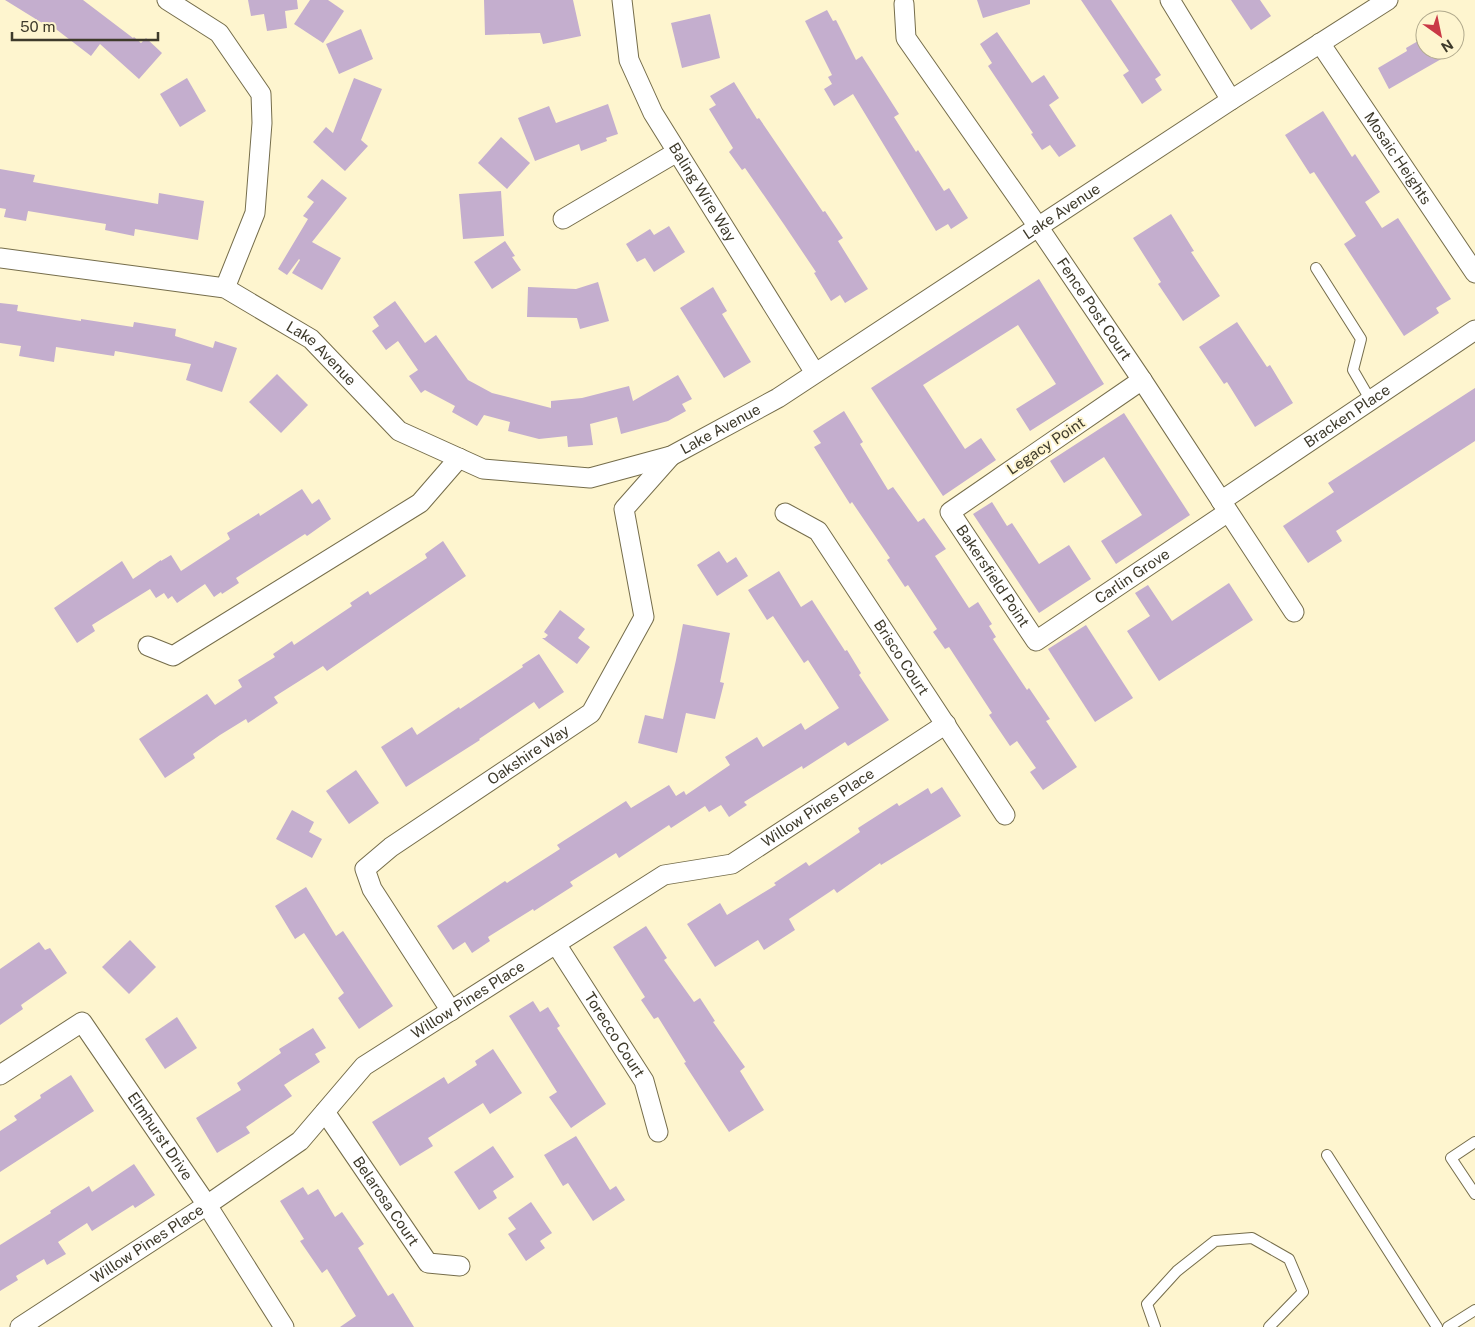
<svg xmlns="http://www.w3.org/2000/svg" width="1475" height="1327" font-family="'Public Sans',sans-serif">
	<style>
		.building { fill: #c4aece }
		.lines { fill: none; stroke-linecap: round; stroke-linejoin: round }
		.service-casing { stroke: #756d4b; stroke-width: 12 }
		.minor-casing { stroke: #756d4b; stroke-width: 21 }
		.service { stroke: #fff; stroke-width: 10 }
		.minor { stroke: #fff; stroke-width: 19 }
		.labels { text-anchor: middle; stroke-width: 4; stroke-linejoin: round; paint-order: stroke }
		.street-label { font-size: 15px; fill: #3e3a2b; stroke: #fef5cf }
	</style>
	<rect width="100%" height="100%" fill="#fef5cf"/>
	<g class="building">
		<polygon points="5,0 83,0 133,38 134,37 141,43 146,38 162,53 139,79 100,44 91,56 48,23 47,26"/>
		<polygon points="248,0 297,0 298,9 285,11 287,28 267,31 264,14 251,16"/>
		<polygon points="310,0 328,0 344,11 323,43 294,24"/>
		<polygon points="484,0 573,0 581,36 543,44 540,33 485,35"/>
		<polygon points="977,0 1030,0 1030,4 983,18"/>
		<polygon points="1081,0 1111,0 1161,75 1155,79 1162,90 1142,104 1123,75 1129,71"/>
		<polygon points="1231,0 1260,0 1271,16 1251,30"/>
		<polygon points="827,10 833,21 836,20 856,60 862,56 899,114 894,117 916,152 918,150 944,191 949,188 968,218 951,229 948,224 936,231 853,94 834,106 824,89 832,84 828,77 832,75 805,21"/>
		<polygon points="710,14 720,58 682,68 671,23"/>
		<polygon points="361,29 373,59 339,74 326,44"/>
		<polygon points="997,32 1032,83 1044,75 1059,98 1049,105 1076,146 1059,157 1050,145 1042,150 1031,134 1033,133 988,66 992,63 980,44"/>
		<polygon points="1425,37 1425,50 1457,50 1389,89 1378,68 1407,51 1406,48"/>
		<polygon points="187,78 206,111 180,127 160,94"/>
		<polygon points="354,78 382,89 361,140 368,146 345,171 313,142 326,127 333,133"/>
		<polygon points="734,82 757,119 759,118 823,212 825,211 843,238 838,241 868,289 845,303 840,295 831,301 814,273 816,272 783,223 745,168 742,170 729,152 733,148 709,109 716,105 710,96"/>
		<polygon points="608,104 618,134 606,138 607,141 581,151 579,144 535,161 518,118 549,106 556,123"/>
		<polygon points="1323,111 1352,157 1355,154 1380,192 1365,202 1382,228 1398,218 1451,299 1436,308 1439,313 1404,336 1344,244 1356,236 1314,172 1310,174 1285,135"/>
		<polygon points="501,137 530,163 507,189 478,163"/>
		<polygon points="0,169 35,175 33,182 158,204 159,193 204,201 198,240 135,229 134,236 105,230 106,224 28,211 26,221 4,217 6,209 0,208"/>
		<polygon points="322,179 347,198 312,242 341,258 322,290 292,273 300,260 299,259 287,275 278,269 308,219 303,216 314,202 307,197"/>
		<polygon points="501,191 504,236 463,239 459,194"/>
		<polygon points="1171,214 1194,251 1191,252 1220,296 1183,321 1158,284 1161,282 1133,238"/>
		<polygon points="669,226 685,252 654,272 645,258 637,262 626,244 650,229 654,235"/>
		<polygon points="505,241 515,256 512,257 521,270 492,289 474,262"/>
		<polygon points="1039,279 1104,384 1030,431 1016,409 1056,384 1018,325 923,385 965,449 981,438 996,460 943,496 871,388"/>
		<polygon points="598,282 609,321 580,329 577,318 527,317 528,287 576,289"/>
		<polygon points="713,287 727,311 722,314 751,362 724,378 680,308"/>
		<polygon points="395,301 425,343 436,335 468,380 492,393 551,408 551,401 582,398 629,386 633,401 678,375 692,399 682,404 686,411 668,421 621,434 617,417 590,424 593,445 568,447 567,436 539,439 508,431 510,422 484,415 477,426 452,412 455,406 425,390 421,393 409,376 418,370 398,341 386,350 372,331 379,326 373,317"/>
		<polygon points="0,303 18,305 17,311 81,321 81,319 133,327 134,322 176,329 175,336 213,348 215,341 237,348 222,392 186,380 191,364 115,351 114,356 56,347 54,362 19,356 21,346 0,343"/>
		<polygon points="1237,322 1267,367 1270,365 1293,403 1255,427 1227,382 1224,384 1199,347"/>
		<polygon points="277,374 308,405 281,433 249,402"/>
		<polygon points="1475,388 1475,441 1336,531 1342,541 1308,563 1283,526 1334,492 1328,483"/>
		<polygon points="844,411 863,442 860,444 888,490 893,487 918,522 924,518 946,549 935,556 969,608 978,602 992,624 989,626 996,637 993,639 1027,690 1029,688 1050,719 1046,721 1077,767 1043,790 1030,772 1036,768 1017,741 1010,746 989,715 992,713 949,647 945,649 933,632 937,629 908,585 905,587 887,560 890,558 852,502 850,504 814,447 821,443 813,431"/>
		<polygon points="1124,413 1190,515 1116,564 1101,541 1142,515 1104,457 1064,483 1050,461"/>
		<polygon points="302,489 312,504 319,499 331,519 307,536 305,534 236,578 239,583 222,594 221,592 214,597 205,584 177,603 172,596 168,599 164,593 156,598 150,589 92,625 95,631 77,643 54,608 122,561 133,579 161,560 161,561 171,555 181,571 230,539 227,533 259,513 260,516"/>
		<polygon points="992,502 1007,526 1012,523 1039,564 1069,545 1091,579 1039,613 973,514"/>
		<polygon points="443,541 466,576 327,671 323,666 274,697 278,703 248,723 246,719 220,735 193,754 195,758 165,778 139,739 207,694 215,705 242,687 238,680 275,657 273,654 292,641 294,645 352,606 350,603 368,591 370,595 427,558 425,554"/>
		<polygon points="719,551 727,563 736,557 748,576 717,596 697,565"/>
		<polygon points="779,571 801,607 812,600 845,651 847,650 861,673 859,675 889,720 848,746 845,742 803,769 802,766 744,802 747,805 729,817 721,805 709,812 705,806 671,828 669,825 619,858 616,853 570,882 573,886 534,911 533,909 488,937 490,941 472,953 465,942 453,950 437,926 505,881 507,883 560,849 557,845 626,801 631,808 669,785 676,796 684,791 686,795 730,765 725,757 757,737 763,747 801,723 805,730 839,708 808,660 804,663 773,616 767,620 748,590"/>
		<polygon points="1229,583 1253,620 1159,681 1127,631 1150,616 1135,593 1148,585 1172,621"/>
		<polygon points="560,610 585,629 578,638 590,647 577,664 542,638 545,638 548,635 544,632"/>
		<polygon points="683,624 730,633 720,682 724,683 715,719 686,713 677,753 638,743 645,715 663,719 676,660"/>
		<polygon points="1086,625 1133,698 1095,722 1048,649"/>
		<polygon points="539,654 564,692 539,709 534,702 479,739 480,740 406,787 381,747 412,727 417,735 459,707 460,709 523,667 522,665"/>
		<polygon points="356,770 379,803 349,824 326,791"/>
		<polygon points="942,787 961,816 881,865 880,863 837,893 834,889 789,919 795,930 764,950 758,940 715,967 687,924 720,903 727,915 776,885 774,883 806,862 809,866 860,832 858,828 897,803 899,806 928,788 931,794"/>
		<polygon points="292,810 314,822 309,832 322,839 312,858 276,839"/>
		<polygon points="306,887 336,936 343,931 393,1006 359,1029 338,998 344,993 304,933 295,939 275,906"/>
		<polygon points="646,926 667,958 664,960 694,1002 700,998 715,1021 713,1022 745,1067 740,1071 764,1110 729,1132 684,1063 686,1062 658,1017 654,1019 641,1000 645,997 613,947"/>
		<polygon points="130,940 156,967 129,994 102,967"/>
		<polygon points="39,942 45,950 50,948 67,973 21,1005 23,1009 0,1025 0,969"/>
		<polygon points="533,1001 540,1012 548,1007 560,1026 557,1028 606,1104 571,1128 549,1097 557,1092 509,1016"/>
		<polygon points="177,1017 197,1048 165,1069 145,1039"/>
		<polygon points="313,1028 326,1048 315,1054 320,1062 284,1085 292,1096 246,1127 250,1133 217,1153 196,1118 241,1090 237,1083 281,1053 279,1049"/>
		<polygon points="493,1049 522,1093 490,1114 483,1103 428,1138 433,1146 400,1166 372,1122 444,1077 448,1084 477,1065 475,1061"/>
		<polygon points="71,1075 94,1111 0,1172 0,1131 17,1120 14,1116 41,1098 40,1095"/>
		<polygon points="576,1136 610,1190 616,1186 625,1200 593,1221 568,1183 563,1186 544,1155"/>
		<polygon points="493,1146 514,1177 493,1191 497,1198 479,1210 454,1172"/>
		<polygon points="134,1164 155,1195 135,1208 133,1205 92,1231 87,1223 58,1242 66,1254 47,1265 44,1259 16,1276 18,1280 0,1291 0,1245 51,1213 50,1211 89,1186 92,1192"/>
		<polygon points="303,1187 308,1195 318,1189 335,1217 342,1212 364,1244 358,1248 388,1296 393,1293 414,1327 340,1327 356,1316 327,1269 322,1273 300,1241 304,1239 280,1201"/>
		<polygon points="531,1202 552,1233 540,1241 545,1248 526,1261 508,1234 516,1229 508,1218"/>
	</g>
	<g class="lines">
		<defs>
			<g id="service">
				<polyline points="1316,268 1361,339 1353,370 1371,401"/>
				<polyline points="1475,1142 1451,1158 1475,1194"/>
				<polyline points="1327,1155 1437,1327"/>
				<polyline points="1155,1327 1147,1304 1177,1271 1215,1241 1252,1238 1289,1259 1303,1292 1269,1327"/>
				<polyline points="1448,1327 1475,1310"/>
			</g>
			<g id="minor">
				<polyline points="167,0 219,33 261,94 262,123 255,213 225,288"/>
				<path id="s1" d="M622 0 629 60 653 113 815 373"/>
				<polyline points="1170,0 1231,100"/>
				<path id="s2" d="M904 4 906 38 1039 228 1142 380 1294 612"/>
				<path id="s3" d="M1320 43 1475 273"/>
				<polyline points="563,219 677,152"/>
				<path id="s4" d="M0 258 225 288 311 339 399 431 483 469 590 478 671 456 778 398 1231 100 1388 0"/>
				<path id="s5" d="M1142 380 950 512 1036 641 1228 512"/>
				<path id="s6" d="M1221 501 1475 330"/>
				<path id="s7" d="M785 513 818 531 1005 815"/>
				<polyline points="148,646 173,656 420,503 459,458"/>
				<path id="s8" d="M556 944 644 1081 658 1132"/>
				<path id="s9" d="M451 1011 372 889 365 869 391 847 591 713 644 617 624 509 671 456"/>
				<path id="s10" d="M0 1075 82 1022 207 1205 284 1327"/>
				<path id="s11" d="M325 1112 428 1263 460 1266"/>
				<path id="s12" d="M20 1327 207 1205 300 1141 364 1066 664 875 732 864 946 724"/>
			</g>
		</defs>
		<use href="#service" class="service-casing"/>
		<use href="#minor" class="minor-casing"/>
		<use href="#service" class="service"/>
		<use href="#minor" class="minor"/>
	</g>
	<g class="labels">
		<g class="street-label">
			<text dy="5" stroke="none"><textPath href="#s3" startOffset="139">Mosaic Heights</textPath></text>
			<text dy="5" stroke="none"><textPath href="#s1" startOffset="212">Baling Wire Way</textPath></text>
			<text dy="5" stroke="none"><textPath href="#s4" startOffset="1199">Lake Avenue</textPath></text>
			<text dy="5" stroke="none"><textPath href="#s2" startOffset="364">Fence Post Court</textPath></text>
			<text dy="5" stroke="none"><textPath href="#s4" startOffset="344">Lake Avenue</textPath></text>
			<text dy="5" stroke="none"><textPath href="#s6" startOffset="152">Bracken Place</textPath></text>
			<text dy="5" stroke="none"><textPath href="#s4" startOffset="794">Lake Avenue</textPath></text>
			<text transform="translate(1046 446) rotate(-34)" y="5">Legacy Point</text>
			<text dy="5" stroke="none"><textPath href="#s5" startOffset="504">Carlin Grove</textPath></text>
			<text dy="5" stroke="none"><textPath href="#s5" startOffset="310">Bakersfield Point</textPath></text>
			<text dy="5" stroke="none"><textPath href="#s7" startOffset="189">Brisco Court</textPath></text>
			<text dy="5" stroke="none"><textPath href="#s9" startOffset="366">Oakshire Way</textPath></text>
			<text dy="5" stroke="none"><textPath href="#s12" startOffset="962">Willow Pines Place</textPath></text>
			<text dy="5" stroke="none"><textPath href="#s12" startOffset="558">Willow Pines Place</textPath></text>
			<text dy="5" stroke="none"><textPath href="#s8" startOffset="108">Torecco Court</textPath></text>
			<text dy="5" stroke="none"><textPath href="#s10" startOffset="236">Elmhurst Drive</textPath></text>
			<text dy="5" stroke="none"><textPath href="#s11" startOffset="108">Belarosa Court</textPath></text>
			<text dy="5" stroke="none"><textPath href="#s12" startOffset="152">Willow Pines Place</textPath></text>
		</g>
	</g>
	<g transform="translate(1440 35) rotate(147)"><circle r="24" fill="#fef5cf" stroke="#b1aa8d"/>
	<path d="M0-4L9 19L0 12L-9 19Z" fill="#c93946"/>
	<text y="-8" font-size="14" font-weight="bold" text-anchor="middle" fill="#3e3a2b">N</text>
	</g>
	<path d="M12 32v8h146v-8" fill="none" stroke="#3e3a2b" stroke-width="2.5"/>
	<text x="20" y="32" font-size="15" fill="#3e3a2b" stroke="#fef5cf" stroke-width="4" paint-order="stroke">50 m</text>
</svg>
